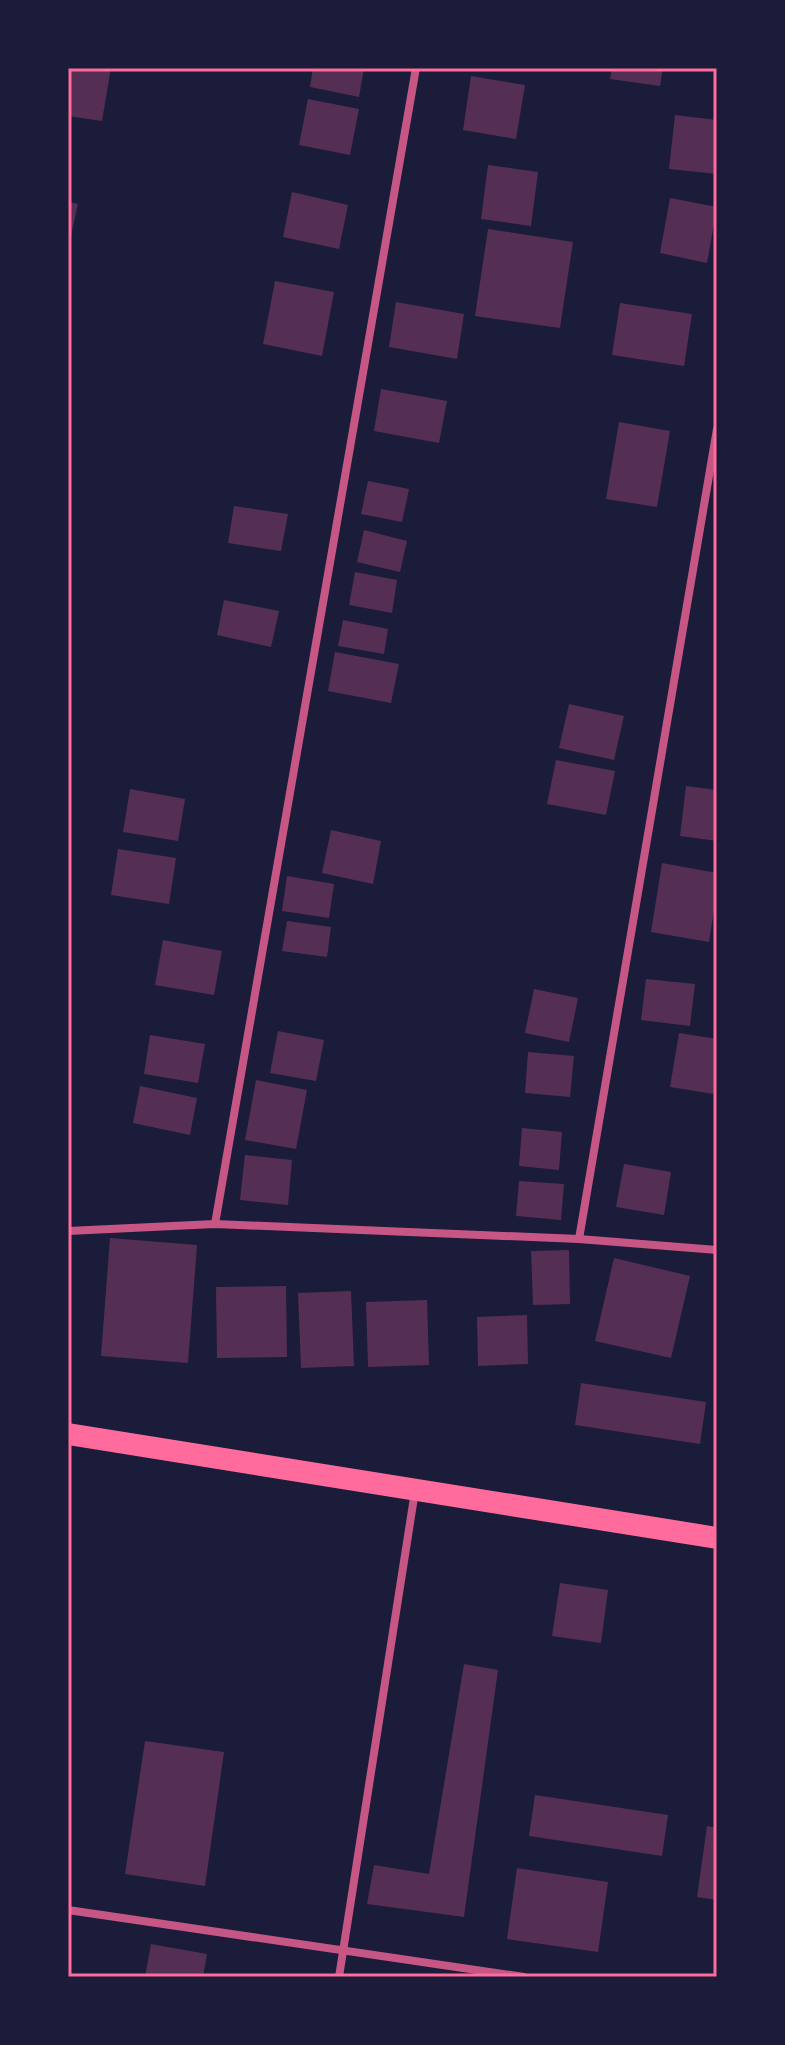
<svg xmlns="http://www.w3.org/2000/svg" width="785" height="2045" font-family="'IBM Plex Sans',sans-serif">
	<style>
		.building { fill: #542f53 }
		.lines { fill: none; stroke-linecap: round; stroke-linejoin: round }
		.minor { stroke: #c65784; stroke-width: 8 }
		.trunk { stroke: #ff6b9d; stroke-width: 22 }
		.neatline { fill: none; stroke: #ff6b9d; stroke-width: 3 }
	</style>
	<rect width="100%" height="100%" fill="#1b1b3a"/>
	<g class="building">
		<polygon points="68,68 111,68 102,121 68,116"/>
		<polygon points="313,68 364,68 359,97 310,87"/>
		<polygon points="612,68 663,68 660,86 610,79"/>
		<polygon points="471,76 525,85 516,139 463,130"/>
		<polygon points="308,99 359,109 350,155 299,145"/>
		<polygon points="675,115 717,120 717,174 669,169"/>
		<polygon points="488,165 538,172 531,226 481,219"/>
		<polygon points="292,192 348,205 339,249 283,237"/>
		<polygon points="670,198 717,207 707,263 660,253"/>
		<polygon points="68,202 78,204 69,245 68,245"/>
		<polygon points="488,229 573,242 560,328 475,316"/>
		<polygon points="275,281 334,292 322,356 263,344"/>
		<polygon points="396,302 464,314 457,359 389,347"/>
		<polygon points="620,303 692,314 684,366 612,355"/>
		<polygon points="381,389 447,401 439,443 374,431"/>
		<polygon points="619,422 670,431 657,507 606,499"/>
		<polygon points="368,481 409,489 402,522 361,514"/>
		<polygon points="234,506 288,514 281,551 228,543"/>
		<polygon points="364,530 407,541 400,572 357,562"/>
		<polygon points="355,572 397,580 392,613 349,605"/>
		<polygon points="224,600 279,611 271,647 217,635"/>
		<polygon points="343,620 388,629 384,654 338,646"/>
		<polygon points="335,652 399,664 391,703 328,691"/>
		<polygon points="569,704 624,716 614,760 559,748"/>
		<polygon points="556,760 615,771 606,815 547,804"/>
		<polygon points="686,786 717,790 717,841 680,836"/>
		<polygon points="130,789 185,799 178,841 123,832"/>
		<polygon points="331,830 381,841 373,884 322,873"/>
		<polygon points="118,849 176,858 169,904 111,895"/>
		<polygon points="662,863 717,873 717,891 709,942 651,932"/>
		<polygon points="287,876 334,884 329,918 282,911"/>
		<polygon points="287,921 331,927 327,957 282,951"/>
		<polygon points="163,940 222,951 214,995 155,985"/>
		<polygon points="646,979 695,984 690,1026 641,1020"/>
		<polygon points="534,989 578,998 569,1042 525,1033"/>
		<polygon points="278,1031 324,1040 316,1081 270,1073"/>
		<polygon points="679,1033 717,1039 714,1094 670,1087"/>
		<polygon points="150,1035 205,1044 198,1083 144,1074"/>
		<polygon points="528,1052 574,1056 570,1097 525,1093"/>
		<polygon points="256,1080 307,1090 296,1149 245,1140"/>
		<polygon points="140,1086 197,1098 190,1135 133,1123"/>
		<polygon points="522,1128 562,1132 559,1170 519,1166"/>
		<polygon points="245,1155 292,1160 288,1205 240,1200"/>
		<polygon points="624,1164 671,1172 664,1215 616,1207"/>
		<polygon points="519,1181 564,1184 561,1220 516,1216"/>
		<polygon points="110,1238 197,1245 188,1363 101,1356"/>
		<polygon points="569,1250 570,1304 533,1305 531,1251"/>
		<polygon points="614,1258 690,1276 671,1358 595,1341"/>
		<polygon points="286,1286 287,1357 217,1358 216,1287"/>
		<polygon points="351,1291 354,1366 301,1368 298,1293"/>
		<polygon points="427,1300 429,1365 368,1367 366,1302"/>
		<polygon points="527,1315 528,1364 478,1366 477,1317"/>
		<polygon points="581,1383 706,1402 700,1444 575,1425"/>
		<polygon points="560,1583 608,1590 601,1643 552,1636"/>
		<polygon points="464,1664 498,1670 464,1917 367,1904 374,1865 429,1874"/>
		<polygon points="145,1741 224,1752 205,1886 125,1874"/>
		<polygon points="535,1795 668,1815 662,1856 529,1836"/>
		<polygon points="707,1826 717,1828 717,1900 697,1897"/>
		<polygon points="517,1868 608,1882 598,1952 507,1939"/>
		<polygon points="151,1944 207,1954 203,1977 145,1977"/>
	</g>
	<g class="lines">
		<g class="minor">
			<polyline points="215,1224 416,68"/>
			<polyline points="68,1231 215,1224 579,1239 717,1250"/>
			<polyline points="579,1239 717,429"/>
			<polyline points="68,1910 524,1977"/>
			<polyline points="339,1977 415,1491"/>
		</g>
		<polyline class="trunk" points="68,1434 717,1538"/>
	</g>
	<rect width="785" height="2045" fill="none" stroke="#1b1b3a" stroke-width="140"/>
	<rect x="70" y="70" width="645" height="1905" class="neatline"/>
</svg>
